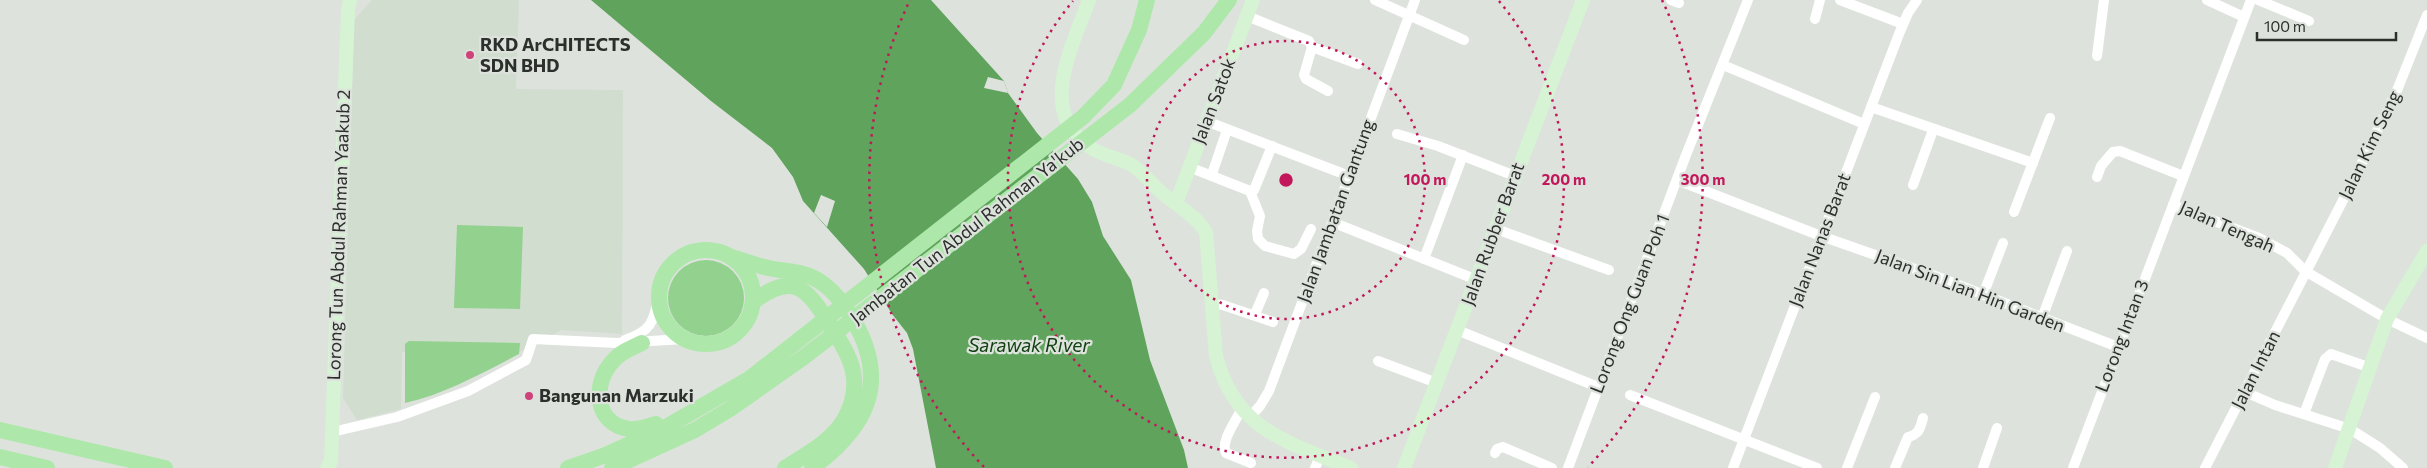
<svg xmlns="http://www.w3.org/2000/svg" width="2427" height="468" font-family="Commissioner,sans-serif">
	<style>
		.built { fill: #d0ddcf }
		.green { fill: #92d18e }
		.water { fill: #60a35d }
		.pier { fill: #dde3dc }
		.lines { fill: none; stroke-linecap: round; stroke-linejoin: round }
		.street { stroke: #fff; stroke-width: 10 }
		.secondary { stroke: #d6f3d4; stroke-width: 14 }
		.primary { stroke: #ade8aa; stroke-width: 16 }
		.ring { fill: none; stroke: #c2185b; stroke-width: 2.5; stroke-dasharray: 2.5 5 }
		.poi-dot { fill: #cd437a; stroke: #dde3dc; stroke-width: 2 }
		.labels { text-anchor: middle; stroke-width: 4.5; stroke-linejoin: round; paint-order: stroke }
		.poi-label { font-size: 18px; font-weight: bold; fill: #2c2f2c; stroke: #dde3dc; text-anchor: start }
		.street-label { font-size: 18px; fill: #2c2f2c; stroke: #dde3dc }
		.water-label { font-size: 19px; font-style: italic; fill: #124112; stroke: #dde3dc }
		.centre { fill: #c2185b; stroke: #dde3dc; stroke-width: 2.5 }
		.ring-label { font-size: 15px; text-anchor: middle; font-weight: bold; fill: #c2185b; stroke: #dde3dc; stroke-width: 4.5; stroke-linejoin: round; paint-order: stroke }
	</style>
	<rect width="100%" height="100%" fill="#dde3dc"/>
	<polygon class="built" points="372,0 519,0 516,89 623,90 622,334 561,330 528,349 515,353 402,352 401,409 357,420 343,398 354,20"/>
	<g class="green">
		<polygon points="457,225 523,227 520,309 454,308"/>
		<circle cx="706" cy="298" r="38"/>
		<path d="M409 341 520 343 519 354C482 373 445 394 405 403V344Z"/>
	</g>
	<polygon class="water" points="591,0 931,0 1004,81 1008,93 1037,133 1078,179 1092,202 1103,236 1131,280 1150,360 1184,450 1188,468 936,468 913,349 907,333 892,314 864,269 803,201 793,177 772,148 711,101"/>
	<g class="pier">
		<polygon points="988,77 1004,81 1008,93 984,88"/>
		<polygon points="821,195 835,201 827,227 814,213"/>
	</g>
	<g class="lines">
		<g class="street">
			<polyline points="1375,0 1464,40"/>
			<polyline points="1671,0 1679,3"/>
			<polyline points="1840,0 1903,24"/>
			<polyline points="2207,0 2244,17"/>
			<polyline points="2258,0 2309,21"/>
			<polyline points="1247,16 1309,41 1312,47 1304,75 1306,79 1328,91"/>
			<polyline points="1815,19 1820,0"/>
			<polyline points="1312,47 1358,64"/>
			<polyline points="2097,56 2104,0"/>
			<polyline points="1723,65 1864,124"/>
			<polyline points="1871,107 2033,163"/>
			<polyline points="1206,121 1349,176"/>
			<polyline points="1397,134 1438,146 1515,176"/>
			<polyline points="1189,167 1250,191 1254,190 1272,146"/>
			<polyline points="1212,174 1227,130"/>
			<polyline points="2097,177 2101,166 2113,152 2120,151 2183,176"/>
			<polyline points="1677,180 1821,236 1938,277 2118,347"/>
			<polyline points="1913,185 1933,130"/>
			<polyline points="1250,191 1260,216 1257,231 1258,239 1265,246 1294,254 1301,249 1311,229"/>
			<polyline points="2173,205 2259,238 2287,253 2305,271 2387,319 2427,338"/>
			<polyline points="2014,212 2050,118"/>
			<polyline points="1332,222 1477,280"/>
			<polyline points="1496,229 1609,270"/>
			<polyline points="1424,259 1463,155"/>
			<polyline points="1983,295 2003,243"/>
			<polyline points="1212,304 1223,305 1273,322"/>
			<polyline points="1255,314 1264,293"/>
			<polyline points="2042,318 2067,251"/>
			<polyline points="1457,330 1598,387"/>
			<path d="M625 340C651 331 653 323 659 297"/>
			<polyline points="1378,361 1437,383"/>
			<polyline points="2245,392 2275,405 2350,429 2380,448 2403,468"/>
			<polyline points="1630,395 1817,468"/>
			<path d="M1241 410C1236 421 1220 442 1226 453L1251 463"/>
			<polyline points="2304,414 2325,359 2331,354 2371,368"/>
			<polyline points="1249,418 1260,406 1269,391 1415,0"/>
			<polyline points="332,432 397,417 468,391 526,360 533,339 617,343 684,339"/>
			<polyline points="1495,453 1497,449 1503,447 1552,468"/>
			<polyline points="1315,468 1320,456"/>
			<polyline points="1568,468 1686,155 1748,0"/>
			<polyline points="1733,468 1899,34 1908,13 1917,0"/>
			<polyline points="1847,468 1875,397"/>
			<path d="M1895 468 1908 437C1919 434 1920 429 1923 418"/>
			<polyline points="1983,468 1997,428"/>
			<polyline points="2073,468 2251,0"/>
			<polyline points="2205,468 2357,173 2398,88 2427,15"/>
		</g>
		<g class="secondary">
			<path d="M1089 0C1073 45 1037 111 1088 146 1100 155 1117 158 1130 164 1142 170 1150 183 1161 192 1176 205 1195 215 1206 232L1216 356C1235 430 1287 442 1351 468"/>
			<polyline points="1176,203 1253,0"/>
			<polyline points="327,468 331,461 348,10 350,0"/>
			<polyline points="1404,468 1583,0"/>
			<polyline points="2335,468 2387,319 2427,251"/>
		</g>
		<g class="primary">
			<circle cx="706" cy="297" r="47"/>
			<path d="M731 257C742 260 753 264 764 267 782 272 803 270 819 281 835 291 844 305 854 321 890 384 866 428 812 468"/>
			<path d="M753 302C764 293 784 281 798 288 811 294 821 311 828 322 850 356 866 381 844 420 832 441 805 455 785 468"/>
			<path d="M642 343C632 348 620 352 613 361 592 383 594 424 629 429 638 430 648 426 656 424"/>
			<polyline points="0,430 165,468"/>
			<polyline points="0,457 47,468"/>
			<polyline points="568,468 603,456 661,430 749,379 1083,117 1114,85 1139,30 1147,0"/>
			<polyline points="612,468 695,430 730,409 804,357 1130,105 1204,33 1229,0"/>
		</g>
	</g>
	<g class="ring">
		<circle cx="1286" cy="180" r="139"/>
		<path d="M1499 1A278 278 0 1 1 1073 1"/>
		<path d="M984 467A417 417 0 0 1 910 0M1662 0A417 417 0 0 1 1588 467"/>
	</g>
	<g class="poi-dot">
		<circle cx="470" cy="55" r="5"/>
		<circle cx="529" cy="396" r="5"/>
	</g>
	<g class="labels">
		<g class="poi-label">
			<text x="480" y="51">RKD ArCHITECTS<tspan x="480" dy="21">SDN BHD</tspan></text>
			<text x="539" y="402">Bangunan Marzuki</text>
		</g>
		<g class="street-label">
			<text transform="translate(1214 101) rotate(-69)" y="6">Jalan Satok</text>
			<text transform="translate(2370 145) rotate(-64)" y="6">Jalan Kim Seng</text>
			<text transform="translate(1336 211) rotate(-70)" y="6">Jalan Jambatan Gantung</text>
			<text transform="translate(2227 227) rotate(24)" y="6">Jalan Tengah</text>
			<text transform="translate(967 231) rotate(-38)" y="6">Jambatan Tun Abdul Rahman Ya'kub</text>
			<text transform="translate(1493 234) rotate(-70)" y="6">Jalan Rubber Barat</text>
			<text transform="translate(339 235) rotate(-88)" y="6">Lorong Tun Abdul Rahman Yaakub 2</text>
			<text transform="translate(1820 240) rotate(-69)" y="6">Jalan Nanas Barat</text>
			<text transform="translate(1970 291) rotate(21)" y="6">Jalan Sin Lian Hin Garden</text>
			<text transform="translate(1630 304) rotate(-69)" y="6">Lorong Ong Guan Poh 1</text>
			<text transform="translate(2122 336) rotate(-69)" y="6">Lorong Intan 3</text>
			<text transform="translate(2256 370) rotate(-63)" y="6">Jalan Intan</text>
		</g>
		<g class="water-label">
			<text x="1029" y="352">Sarawak River</text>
		</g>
	</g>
	<circle cx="1286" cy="180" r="8" class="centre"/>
	<g class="ring-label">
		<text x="1425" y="185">100 m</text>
		<text x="1564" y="185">200 m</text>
		<text x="1703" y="185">300 m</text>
	</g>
	<path d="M2257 32v8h139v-8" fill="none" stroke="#2c2f2c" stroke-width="2.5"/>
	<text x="2264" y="32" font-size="15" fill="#2c2f2c" stroke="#dde3dc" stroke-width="4" paint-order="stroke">100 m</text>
</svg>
